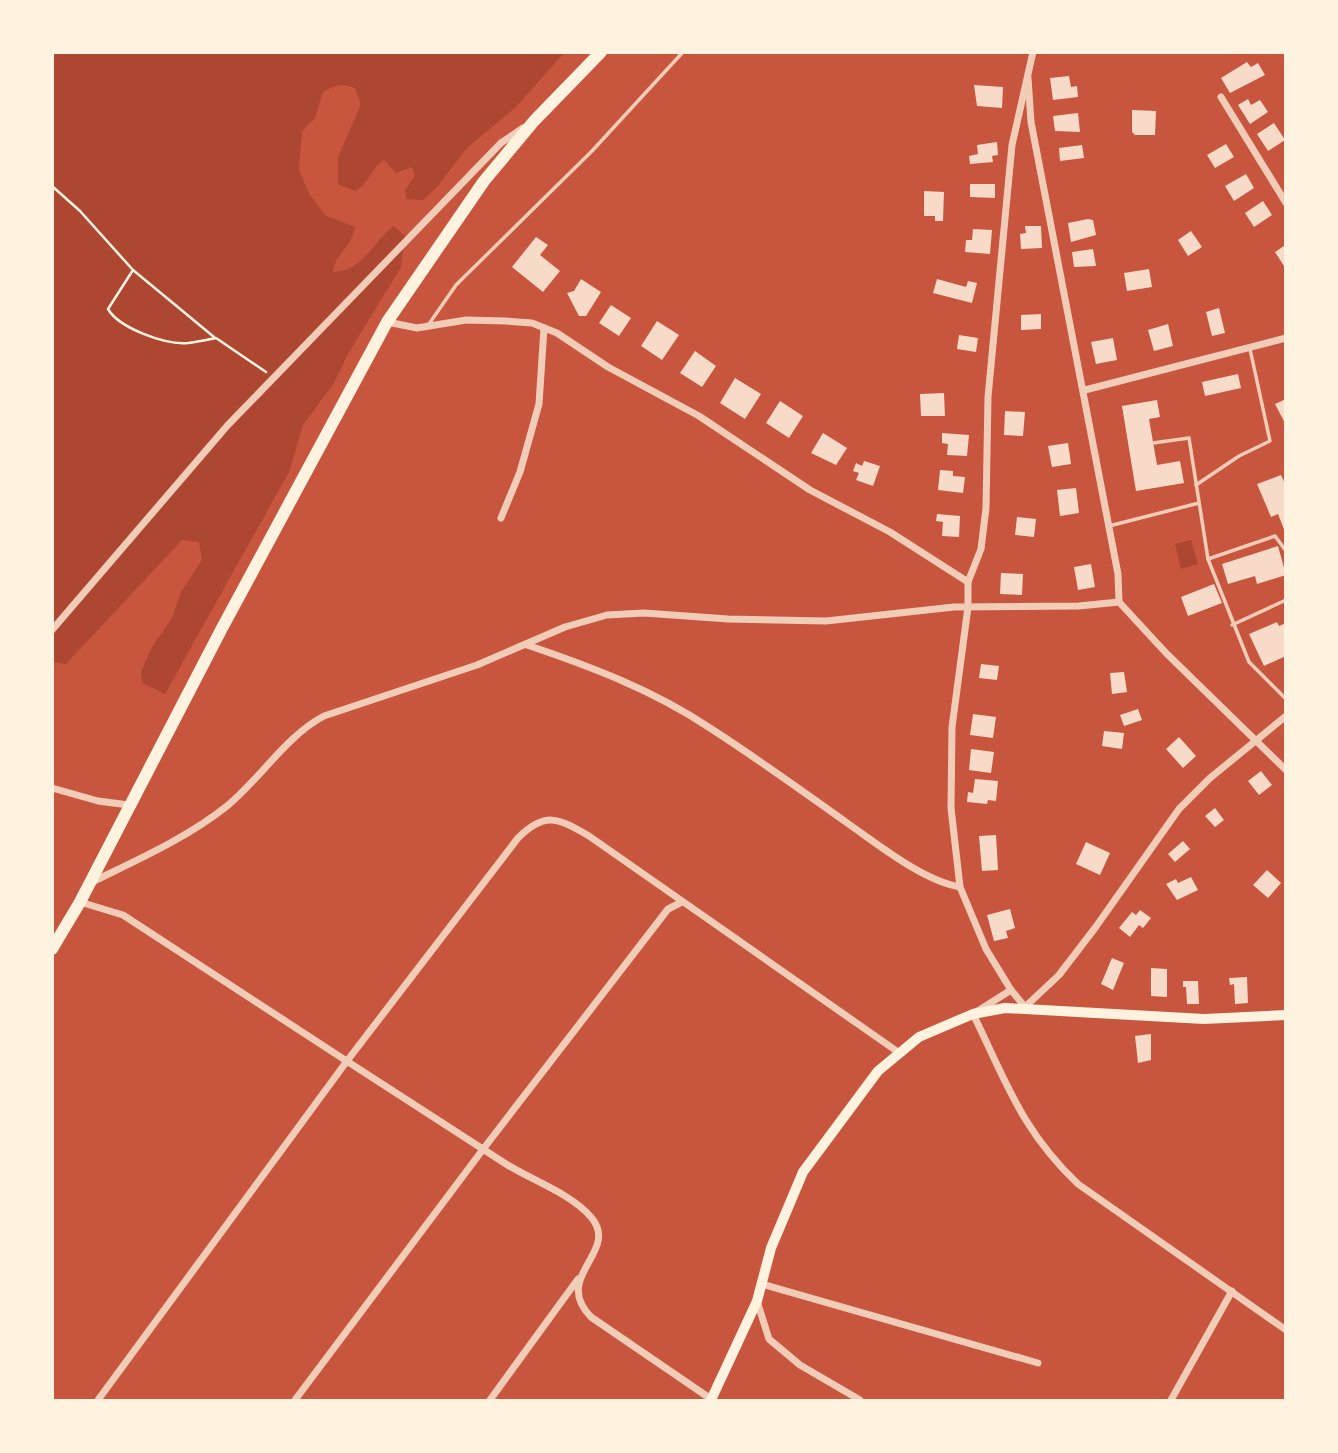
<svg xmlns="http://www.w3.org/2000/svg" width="1338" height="1453" font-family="'IBM Plex Sans',sans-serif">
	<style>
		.green { fill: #ae4732 }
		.building { fill: #f7dbc8 }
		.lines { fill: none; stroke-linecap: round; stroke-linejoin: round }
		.path { stroke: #fff3e0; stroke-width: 2.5 }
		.service { stroke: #f1ccb7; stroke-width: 3.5 }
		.minor { stroke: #f1ccb7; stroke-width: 7 }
		.secondary { stroke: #fff3e0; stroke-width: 10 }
		.trunk { stroke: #fff3e0; stroke-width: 12 }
	</style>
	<rect width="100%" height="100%" fill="#c8553d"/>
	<g class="green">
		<path d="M52 53H564L516 107 467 148 437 187 423 200 406 199 405 190 415 176 412 167 396 173 384 160C371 168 370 183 355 191L338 184V157L361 104 355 88C341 83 335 85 323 92L315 118 302 131 299 169 308 192 325 215 355 227C352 247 335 253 333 272 364 271 372 242 394 226L405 236 401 267 348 354 334 383 303 425 289 472 165 694 142 683 141 671 152 647 172 618 181 592 202 560 199 542 182 540 66 664 53 662Z"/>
		<polygon points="1191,540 1198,564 1181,569 1175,544"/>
	</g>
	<g class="building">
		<polygon points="1247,62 1251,67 1258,63 1265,75 1230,93 1221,78"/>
		<polygon points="1069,76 1071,87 1077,86 1078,97 1053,100 1050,78"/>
		<polygon points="974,85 1003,87 1002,108 977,106"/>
		<polygon points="1248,99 1251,105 1260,100 1268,112 1250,124 1238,105"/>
		<polygon points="1132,110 1156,111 1155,135 1135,135 1132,132"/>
		<polygon points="1078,113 1080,132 1055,131 1053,116"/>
		<polygon points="1274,123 1285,140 1268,151 1257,134"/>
		<polygon points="997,142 998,155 992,156 993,162 970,164 969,156 978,154 977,145"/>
		<polygon points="1226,144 1234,157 1215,168 1207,155"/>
		<polygon points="1082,145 1084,158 1060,161 1059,148"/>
		<polygon points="1246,174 1254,188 1234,201 1225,186"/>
		<polygon points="970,184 995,184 995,198 970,197"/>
		<polygon points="924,191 944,192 943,221 935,221 935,216 924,216"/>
		<polygon points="1263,201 1272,215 1254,227 1245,213"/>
		<polygon points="1088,219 1093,220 1096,235 1071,242 1068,223"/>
		<polygon points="1025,226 1041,226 1042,248 1021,249 1020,234 1026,233"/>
		<polygon points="973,229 992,230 990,254 965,252 966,240 972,240"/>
		<polygon points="1191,231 1202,247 1188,256 1178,240"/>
		<polygon points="536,237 548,245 540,255 560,271 543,292 512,267"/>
		<polygon points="1284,246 1286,265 1284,266 1275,252"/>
		<polygon points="1093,249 1096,266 1074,267 1072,252"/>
		<polygon points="1149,269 1152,287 1127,291 1124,273"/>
		<polygon points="581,279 601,292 586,316 579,316 567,293 574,291"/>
		<polygon points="937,279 966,287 968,281 977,283 972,303 933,293"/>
		<polygon points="611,305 631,318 619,336 599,323"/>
		<polygon points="1219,308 1225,333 1212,336 1206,312"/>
		<polygon points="1041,314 1041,329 1021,330 1021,315"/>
		<polygon points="657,321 679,335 662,360 641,346"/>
		<polygon points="1168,324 1173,346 1154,351 1148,330"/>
		<polygon points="959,335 978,338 976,352 957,349"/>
		<polygon points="1113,338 1117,360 1096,364 1091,342"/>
		<polygon points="695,351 716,366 702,387 680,373"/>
		<polygon points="1238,374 1241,388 1205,396 1202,382"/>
		<polygon points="735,378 761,394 745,419 720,403"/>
		<polygon points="944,393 945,416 921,416 920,394"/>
		<polygon points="1286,399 1286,425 1275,404"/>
		<polygon points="1157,400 1160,417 1149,419 1157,465 1180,461 1184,483 1136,491 1122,406"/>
		<polygon points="780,401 803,416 789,438 766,423"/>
		<polygon points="1005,411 1025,412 1023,436 1004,435"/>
		<polygon points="823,433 847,448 836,465 811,453"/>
		<polygon points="942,433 969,435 967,456 947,455 948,444 942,443"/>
		<polygon points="1068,443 1071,464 1052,467 1048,446"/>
		<polygon points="864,461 880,466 873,486 856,480 859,473 853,471 856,463 862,466"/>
		<polygon points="940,470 953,471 953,476 965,477 963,493 938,490"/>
		<polygon points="1281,475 1286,486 1285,532 1278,514 1271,517 1257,484"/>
		<polygon points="1076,488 1079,513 1060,516 1057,490"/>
		<polygon points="937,514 960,516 959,537 942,536 943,522 936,521"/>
		<polygon points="1017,517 1036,519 1034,537 1015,535"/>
		<polygon points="1278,546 1286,575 1257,584 1255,576 1228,584 1222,564"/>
		<polygon points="1091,564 1095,587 1078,590 1074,567"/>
		<polygon points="1001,573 1023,574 1022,595 1000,594"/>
		<polygon points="1214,584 1222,603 1188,616 1181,597"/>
		<polygon points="1277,622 1279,626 1286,623 1286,656 1264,666 1249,634"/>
		<polygon points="981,664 999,666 997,680 979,678"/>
		<polygon points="1124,672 1127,692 1112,694 1110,673"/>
		<polygon points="1138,709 1142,720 1124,726 1120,715"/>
		<polygon points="973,714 996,717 993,738 970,735"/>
		<polygon points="1104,731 1124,733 1122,749 1102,746"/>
		<polygon points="1179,737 1196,756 1183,768 1166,749"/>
		<polygon points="971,749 994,752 991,773 969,770"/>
		<polygon points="1261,771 1272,785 1259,795 1248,781"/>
		<polygon points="975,779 998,781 996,801 988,800 987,804 967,802 968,792 973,793"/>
		<polygon points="1215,808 1224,820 1215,827 1205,816"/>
		<polygon points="996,835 998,870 982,871 979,836"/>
		<polygon points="1183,841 1190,849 1175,862 1168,854"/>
		<polygon points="1086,842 1110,853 1100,875 1076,864"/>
		<polygon points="1267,870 1281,883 1268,898 1253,885"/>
		<polygon points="1191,877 1198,890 1177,900 1166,884 1176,879 1178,883"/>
		<polygon points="1010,909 1015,928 1006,931 1008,938 994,941 987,915"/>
		<polygon points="1140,910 1151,918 1143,928 1139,925 1130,937 1119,928 1132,912 1136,915"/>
		<polygon points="1112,958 1124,963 1113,990 1101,984"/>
		<polygon points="1151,968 1167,969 1167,997 1151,996"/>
		<polygon points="1247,977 1248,1003 1235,1004 1234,984 1230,985 1229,978"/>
		<polygon points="1183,981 1198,981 1199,1004 1187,1004 1186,987 1183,987"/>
		<polygon points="1151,1034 1151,1060 1138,1063 1135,1036"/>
	</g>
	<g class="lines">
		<g class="path">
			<path d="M52 186 80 211 133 270 108 309C119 328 165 345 188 343 197 342 206 340 216 338L266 372"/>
			<polyline points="133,270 214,337"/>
		</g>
		<g class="service">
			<polyline points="429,324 456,285 592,151 683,52"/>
			<polyline points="1153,443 1189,438 1208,559"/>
			<polyline points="1196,485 1239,456 1270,441 1250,349"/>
			<polyline points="1109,526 1199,503"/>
			<polyline points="1286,551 1275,536 1208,559 1249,662 1286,699"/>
			<polyline points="1232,625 1286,600"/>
		</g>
		<g class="minor">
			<path d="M1033 52 1012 145 988 397 986 508 981 549 968 582V607L952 727 951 808 960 887 986 949 1011 990 973 1014C1006 1081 1021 1130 1078 1184L1286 1330"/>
			<polyline points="1028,78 1031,122 1118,574 1119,602"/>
			<polyline points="1221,97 1286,203"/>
			<polyline points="387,322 417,328 466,320 506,321 532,323 557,333 608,367 699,416 810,490 890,532 968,582"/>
			<polyline points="1085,390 1286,338"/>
			<polyline points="501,518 520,472 539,404 544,328"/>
			<polyline points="52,630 227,426 501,143 523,128"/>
			<path d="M527 645C592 667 653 690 710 728 758 759 804 792 850 825 880 846 924 881 960 887"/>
			<polyline points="52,788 98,801 129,805"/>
			<path d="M92 882C137 860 187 838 227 806 261 778 286 736 324 716L477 665 565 627 607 615 644 613 728 619 826 621 954 607 1079 606 1119 602 1166 653 1286 770"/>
			<path d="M80 902 123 915C250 998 378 1082 506 1164 533 1181 570 1193 591 1217 621 1252 551 1276 591 1317L711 1399"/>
			<polyline points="1011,990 1025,1007 1059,975 1095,928 1179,809 1210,778 1286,716"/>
			<polyline points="762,1284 1038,1363"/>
			<polyline points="757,1301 769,1339 800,1365 860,1400"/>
			<path d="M98 1400 347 1061 518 838C545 811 558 818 589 836L898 1052"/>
			<polyline points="295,1400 484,1148 668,909 680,903"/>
			<polyline points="490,1400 578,1279"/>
			<polyline points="1171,1400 1232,1291"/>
		</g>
		<polyline class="secondary" points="711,1400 757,1301 771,1248 803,1172 878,1071 919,1037 973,1014 1005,1008 1204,1019 1286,1015"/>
		<polyline class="trunk" points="52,949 80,902 221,630 387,322 484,181 534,121 601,52"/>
	</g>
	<rect width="1338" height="1453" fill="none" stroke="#fff3e0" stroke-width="108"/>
</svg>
